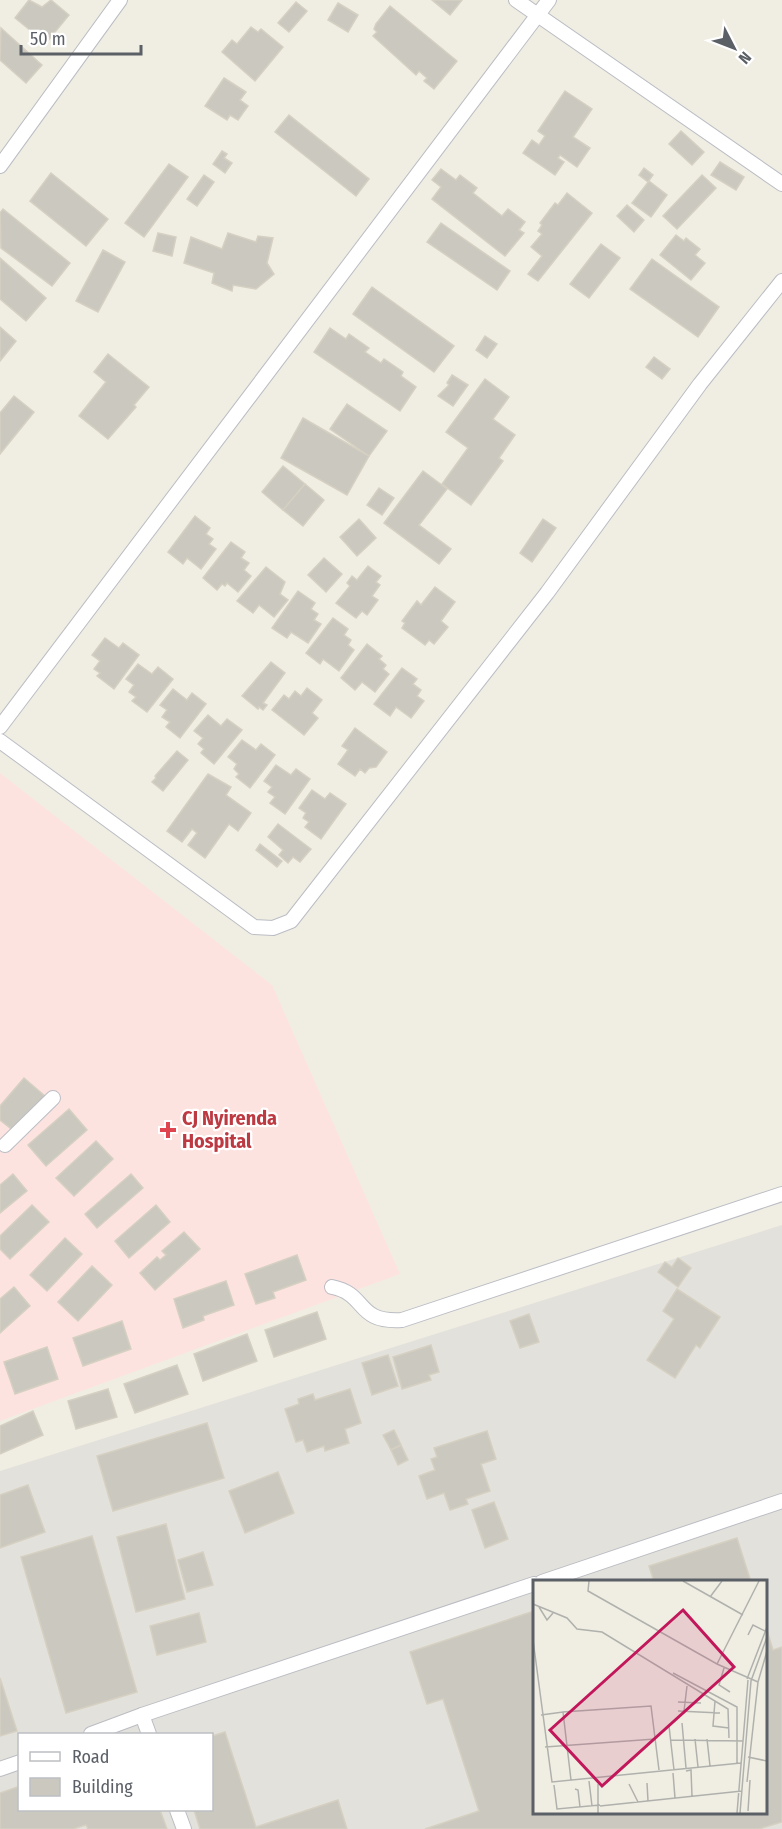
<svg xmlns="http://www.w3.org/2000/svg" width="782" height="1829" font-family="'Fira Sans Condensed',sans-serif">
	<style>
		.industrial { fill: #e3e1db; fill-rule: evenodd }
		.medical { fill: #fde3df }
		.building { fill: #cbc8c0; stroke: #d5d0c1; stroke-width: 1.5 }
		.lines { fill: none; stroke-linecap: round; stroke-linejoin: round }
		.minor-casing { stroke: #bbbdc4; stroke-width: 16 }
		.minor { stroke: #fff; stroke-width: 14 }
		.health-dot { fill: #e0444e; stroke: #fff; stroke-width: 2 }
		.labels { text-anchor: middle; stroke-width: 4.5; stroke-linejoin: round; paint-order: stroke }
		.health-label { font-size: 20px; font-weight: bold; fill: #be3a42; stroke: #fff; text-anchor: start }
		.inset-road { fill: none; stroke: #b0b1ad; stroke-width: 1.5 }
		.view { fill: #c2185b; fill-opacity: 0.15; stroke: #c2185b; stroke-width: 3 }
		.inset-edge { fill: none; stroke: #5b5f66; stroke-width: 3 }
	</style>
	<rect width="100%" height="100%" fill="#f0eee3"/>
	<path class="industrial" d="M782 1225V1829H0V1471ZM534 1582H766V1812H534ZM20 1734H212V1810H20Z"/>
	<polygon class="medical" points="0,773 272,985 400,1274 0,1421"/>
	<g class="building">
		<polygon points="29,0 42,7 51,0 69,15 46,43 15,18"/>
		<polygon points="432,0 462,0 450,15"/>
		<polygon points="296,2 307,11 289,32 278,23"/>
		<polygon points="338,3 358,15 348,32 328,20"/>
		<polygon points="390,6 457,61 434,89 424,81 427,78 419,71 416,75 373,36 377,32 374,29 376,24"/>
		<polygon points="251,27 258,32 261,29 283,47 255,81 222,52 232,40 237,44"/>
		<polygon points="1,28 42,65 26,83 0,60"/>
		<polygon points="224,78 246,92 240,100 248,106 238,120 230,115 227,120 205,106"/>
		<polygon points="565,91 592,109 573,137 590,148 577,167 560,155 558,158 564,162 555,175 523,153 532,140 539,145 545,136 538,131"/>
		<polygon points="289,115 369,179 356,196 275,132"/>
		<polygon points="681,131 704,152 692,165 669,144"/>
		<polygon points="222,151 227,154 224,158 232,163 225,173 213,164"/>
		<polygon points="720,162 744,177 736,190 711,175"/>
		<polygon points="169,164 188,177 144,237 125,223"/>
		<polygon points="644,168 653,175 648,182 639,175"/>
		<polygon points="441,169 456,180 460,175 477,188 473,193 502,216 508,209 525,222 519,230 524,233 505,256 432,199 441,187 432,180"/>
		<polygon points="51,173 108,219 86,246 30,201"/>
		<polygon points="204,175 214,182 197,206 187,199"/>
		<polygon points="702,175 716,188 677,229 663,216"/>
		<polygon points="649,181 667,195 651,217 632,203"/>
		<polygon points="567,193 592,213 538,281 528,274 542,256 531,247 542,234 538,231 542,225 540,223 555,203 558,205"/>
		<polygon points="627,205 644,220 634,232 617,216"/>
		<polygon points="3,209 70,263 52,286 1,248 0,213"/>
		<polygon points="441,223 510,271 497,290 427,242"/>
		<polygon points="158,233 176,237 172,256 153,251"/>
		<polygon points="228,233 256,242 258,236 273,238 267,263 274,274 256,289 233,285 232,291 212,283 214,273 184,263 191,237 222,249"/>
		<polygon points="676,235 684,241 686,238 700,249 695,255 705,263 691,280 660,255"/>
		<polygon points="601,244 620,258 589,298 570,284"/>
		<polygon points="103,250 125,262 98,312 76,301"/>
		<polygon points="0,258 46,298 26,321 0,299"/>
		<polygon points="652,259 719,307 698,337 630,289"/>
		<polygon points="372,287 454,346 434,372 353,314"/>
		<polygon points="0,327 16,341 0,361"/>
		<polygon points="330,328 346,339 349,334 369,348 365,352 381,363 384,359 403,372 401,376 416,387 400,411 314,352"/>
		<polygon points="485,336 497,344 487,358 476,350"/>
		<polygon points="108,354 149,387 134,405 136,407 108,439 79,416 106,382 94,372"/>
		<polygon points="654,357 670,369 662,379 646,367"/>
		<polygon points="452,375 468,385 453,406 438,396 449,385 447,383"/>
		<polygon points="485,379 509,397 493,419 515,435 499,458 503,461 471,505 442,484 468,448 446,432"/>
		<polygon points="14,396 34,412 0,454 0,413"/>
		<polygon points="347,404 387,431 369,456 330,429"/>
		<polygon points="303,418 369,456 347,495 281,458"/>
		<polygon points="283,466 305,484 283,510 262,492"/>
		<polygon points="423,471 447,489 419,525 451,549 439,564 384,523"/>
		<polygon points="305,484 324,500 303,526 283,510"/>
		<polygon points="379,488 394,498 382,515 367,505"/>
		<polygon points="195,516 210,528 206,534 213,539 209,544 216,549 201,569 187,558 183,564 168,552"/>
		<polygon points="359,519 376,538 357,556 340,537"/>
		<polygon points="543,519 556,528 532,562 520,553"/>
		<polygon points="231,542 245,552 241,558 249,563 244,570 251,576 238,592 227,583 225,586 222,584 217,590 203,578"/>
		<polygon points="324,558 342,574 326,592 308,575"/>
		<polygon points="368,566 381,576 376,582 380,585 372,596 378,600 367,615 362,611 356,618 336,603 350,586 347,583 352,576 357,580"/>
		<polygon points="266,567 285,582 280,594 288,600 274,617 259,605 253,613 237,601"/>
		<polygon points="435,587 455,602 441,621 448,627 434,644 429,640 425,645 402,628 405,623 402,621 417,601 421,605"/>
		<polygon points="298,591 315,603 311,609 318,614 314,620 321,624 308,643 291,632 287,638 272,628"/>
		<polygon points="333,618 348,629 344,635 351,640 348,645 354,650 339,671 323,659 320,664 306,653"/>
		<polygon points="105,638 119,648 123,643 139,655 114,689 97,676 100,673 94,669 100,661 92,655"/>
		<polygon points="367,644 382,656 379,659 386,665 383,669 389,674 375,692 362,682 355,690 341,678"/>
		<polygon points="271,662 285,673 263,703 267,705 263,710 259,707 258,709 242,696"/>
		<polygon points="138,664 152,674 158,667 173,679 147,712 132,701 136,697 129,692 134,685 126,679"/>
		<polygon points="402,668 417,679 413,684 421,690 417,696 424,701 411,718 396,707 390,716 374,704"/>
		<polygon points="307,688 322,700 312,713 318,718 304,735 272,710 284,695 289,699 295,691 301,696"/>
		<polygon points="173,689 187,700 192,693 206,704 180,738 166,727 170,722 162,717 167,710 160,705"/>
		<polygon points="208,715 221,726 227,719 242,730 214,764 201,753 204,749 198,744 203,738 194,731"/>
		<polygon points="355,728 387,752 376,767 369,768 365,773 360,769 355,776 338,764 348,750 342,746"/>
		<polygon points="242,740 256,750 261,744 275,755 250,788 236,777 239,774 234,769 237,764 228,757"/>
		<polygon points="177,751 188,760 163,791 152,782 156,778 155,776"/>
		<polygon points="276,765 291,775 296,769 310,779 285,814 270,803 275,797 268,792 272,787 264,781"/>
		<polygon points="208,774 231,787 226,795 251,813 238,831 229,824 205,858 188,845 197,833 192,829 182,842 167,831"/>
		<polygon points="312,790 325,799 330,793 346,804 321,839 305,827 309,822 303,818 306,813 299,808"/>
		<polygon points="278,824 311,849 300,862 293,857 288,863 279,855 283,850 268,837"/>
		<polygon points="260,844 282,861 277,867 256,850"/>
		<polygon points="24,1078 45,1096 15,1132 0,1120 0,1106"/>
		<polygon points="69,1109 87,1130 46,1166 28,1145"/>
		<polygon points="96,1141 113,1159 74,1196 56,1178"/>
		<polygon points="13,1174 27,1191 0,1213 0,1185"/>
		<polygon points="131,1174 143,1188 97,1228 85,1214"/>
		<polygon points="32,1205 49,1222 10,1259 0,1249 0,1236"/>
		<polygon points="156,1205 170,1222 129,1258 115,1241"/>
		<polygon points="184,1232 200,1249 155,1290 140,1273 157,1257 160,1260 166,1255 162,1251"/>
		<polygon points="65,1238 82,1254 47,1291 30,1275"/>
		<polygon points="297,1255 306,1280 273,1292 275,1298 256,1304 245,1274"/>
		<polygon points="678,1258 691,1268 678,1287 658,1272 665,1262 672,1267"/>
		<polygon points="92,1266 112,1285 78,1321 58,1302"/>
		<polygon points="226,1281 234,1305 203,1316 204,1320 183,1328 174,1299"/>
		<polygon points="14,1287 30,1306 0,1333 0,1299"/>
		<polygon points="677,1289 720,1317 700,1348 696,1345 675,1378 647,1360 674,1319 663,1311"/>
		<polygon points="317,1312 326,1339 274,1357 265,1330"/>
		<polygon points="529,1314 539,1342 520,1348 510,1321"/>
		<polygon points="122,1321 131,1349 83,1366 73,1338"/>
		<polygon points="247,1334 257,1361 203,1381 194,1354"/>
		<polygon points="431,1345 439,1372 429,1375 431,1380 402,1389 393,1357"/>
		<polygon points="47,1347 58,1379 15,1394 4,1362"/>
		<polygon points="388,1355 398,1386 372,1395 362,1363"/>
		<polygon points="177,1365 188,1394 135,1413 124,1384"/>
		<polygon points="108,1389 117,1417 76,1429 68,1401"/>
		<polygon points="350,1389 361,1423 345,1429 349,1443 325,1451 324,1446 307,1452 303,1440 296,1442 285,1409 299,1404 298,1399 313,1394 315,1400"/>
		<polygon points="33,1411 43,1435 0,1454 0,1426"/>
		<polygon points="207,1423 224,1478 113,1511 97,1456"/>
		<polygon points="394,1430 401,1445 391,1450 383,1435"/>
		<polygon points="487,1431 496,1459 481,1464 490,1491 466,1499 468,1504 450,1510 444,1493 427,1499 419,1476 435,1470 431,1459 437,1457 434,1448"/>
		<polygon points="401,1445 408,1460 398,1465 391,1450"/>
		<polygon points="278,1472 294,1513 245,1533 229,1491"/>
		<polygon points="28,1485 45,1532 0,1548 0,1495"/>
		<polygon points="494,1502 508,1539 485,1548 472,1510"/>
		<polygon points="166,1524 185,1599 136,1612 117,1537"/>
		<polygon points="92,1536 137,1692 66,1713 21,1557"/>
		<polygon points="737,1538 751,1582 654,1582 649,1566"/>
		<polygon points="203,1552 213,1585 187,1592 178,1560"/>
		<polygon points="534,1611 534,1812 766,1812 766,1627 773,1650 782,1647 782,1822 759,1829 425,1829 479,1811 443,1699 427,1704 410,1652"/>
		<polygon points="199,1613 206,1642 157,1655 150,1626"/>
		<polygon points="0,1678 17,1731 0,1736"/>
		<polygon points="225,1732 256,1827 338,1800 347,1829 200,1829 194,1810 212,1810 212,1736"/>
		<polygon points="20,1786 20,1810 160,1810 167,1829 88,1829 86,1825 73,1829 0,1829 0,1793"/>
	</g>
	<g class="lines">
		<defs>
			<g id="minor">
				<polyline points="516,0 782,184"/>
				<polyline points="0,166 120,0"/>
				<polyline points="0,727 549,0"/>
				<polyline points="0,741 254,927 273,928 291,921 547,593 700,384 782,281"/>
				<polyline points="5,1145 53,1098"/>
				<path d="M332 1287C368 1294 355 1323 402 1320L782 1194"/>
				<polyline points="542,1582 782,1501"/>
				<polyline points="142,1715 149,1734"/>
				<polyline points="91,1734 142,1715 534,1584"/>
				<polyline points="0,1769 20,1762"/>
				<polyline points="177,1810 184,1829"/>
			</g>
		</defs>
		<use href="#minor" class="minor-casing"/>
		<use href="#minor" class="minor"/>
	</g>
	<path class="health-dot" d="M165 1121h6v6h6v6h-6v6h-6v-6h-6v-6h6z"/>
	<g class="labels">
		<g class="health-label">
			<text x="182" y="1125">CJ Nyirenda<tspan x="182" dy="23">Hospital</tspan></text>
		</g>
	</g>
	<g transform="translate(533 1580)">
		<rect width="234" height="234" fill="#f0eee3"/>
		<path class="inset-road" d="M56 1 55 11 184 84 225 102M150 1 210 35M177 17 189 1M0 24 34 38 44 49 69 52 195 129 196 158M6 27 14 40 20 33M215 55 220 45 232 51M0 60 19 202 208 183M184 84 226 1M191 88 186 105 197 112M140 93 204 127V183M214 99 234 47M182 121 180 146 196 148M145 122 168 123M145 131 187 133M151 131 154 106M8 135 30 132M149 143 153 188M136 146 141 190M162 159 165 187M174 159 177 186M137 160 210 161 215 100M12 167 122 159M215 177 234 181M153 191 158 190 159 216M140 193 142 218M38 200 30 132 118 126 126 190M56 201 59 226M214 202 225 102 234 71M114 203 115 221M96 204 105 222M21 205 24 229 67 225M42 209 45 210 47 227M67 226 209 211M215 231 217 200M65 233V204M204 233 210 161M207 233 218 101 234 57"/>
		<path class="view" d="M150 30 201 87 69 206 17 150Z"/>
		<rect width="234" height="234" class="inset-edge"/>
	</g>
	<rect x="18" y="1733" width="195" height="78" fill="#ffffff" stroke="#bdbfc2" stroke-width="1.5"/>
	<rect x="30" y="1752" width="30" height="9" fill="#ffffff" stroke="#bdbfc2" stroke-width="1.5"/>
	<text x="72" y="1763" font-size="18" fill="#5b5f66">Road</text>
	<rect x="30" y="1778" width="30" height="18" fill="#cbc8c0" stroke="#bdbfc2" stroke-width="1.5"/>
	<text x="72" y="1793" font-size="18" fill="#5b5f66">Building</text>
	<g transform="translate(734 48) rotate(132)" stroke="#ffffff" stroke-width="4.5" paint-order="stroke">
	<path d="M0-4.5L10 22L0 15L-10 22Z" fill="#5b5f66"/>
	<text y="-9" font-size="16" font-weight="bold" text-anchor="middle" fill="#5b5f66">N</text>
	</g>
	<path d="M21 45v9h120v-9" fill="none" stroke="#5b5f66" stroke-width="3"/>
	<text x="30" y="45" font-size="18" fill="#5b5f66" stroke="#ffffff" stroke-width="4.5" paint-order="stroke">50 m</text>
</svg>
